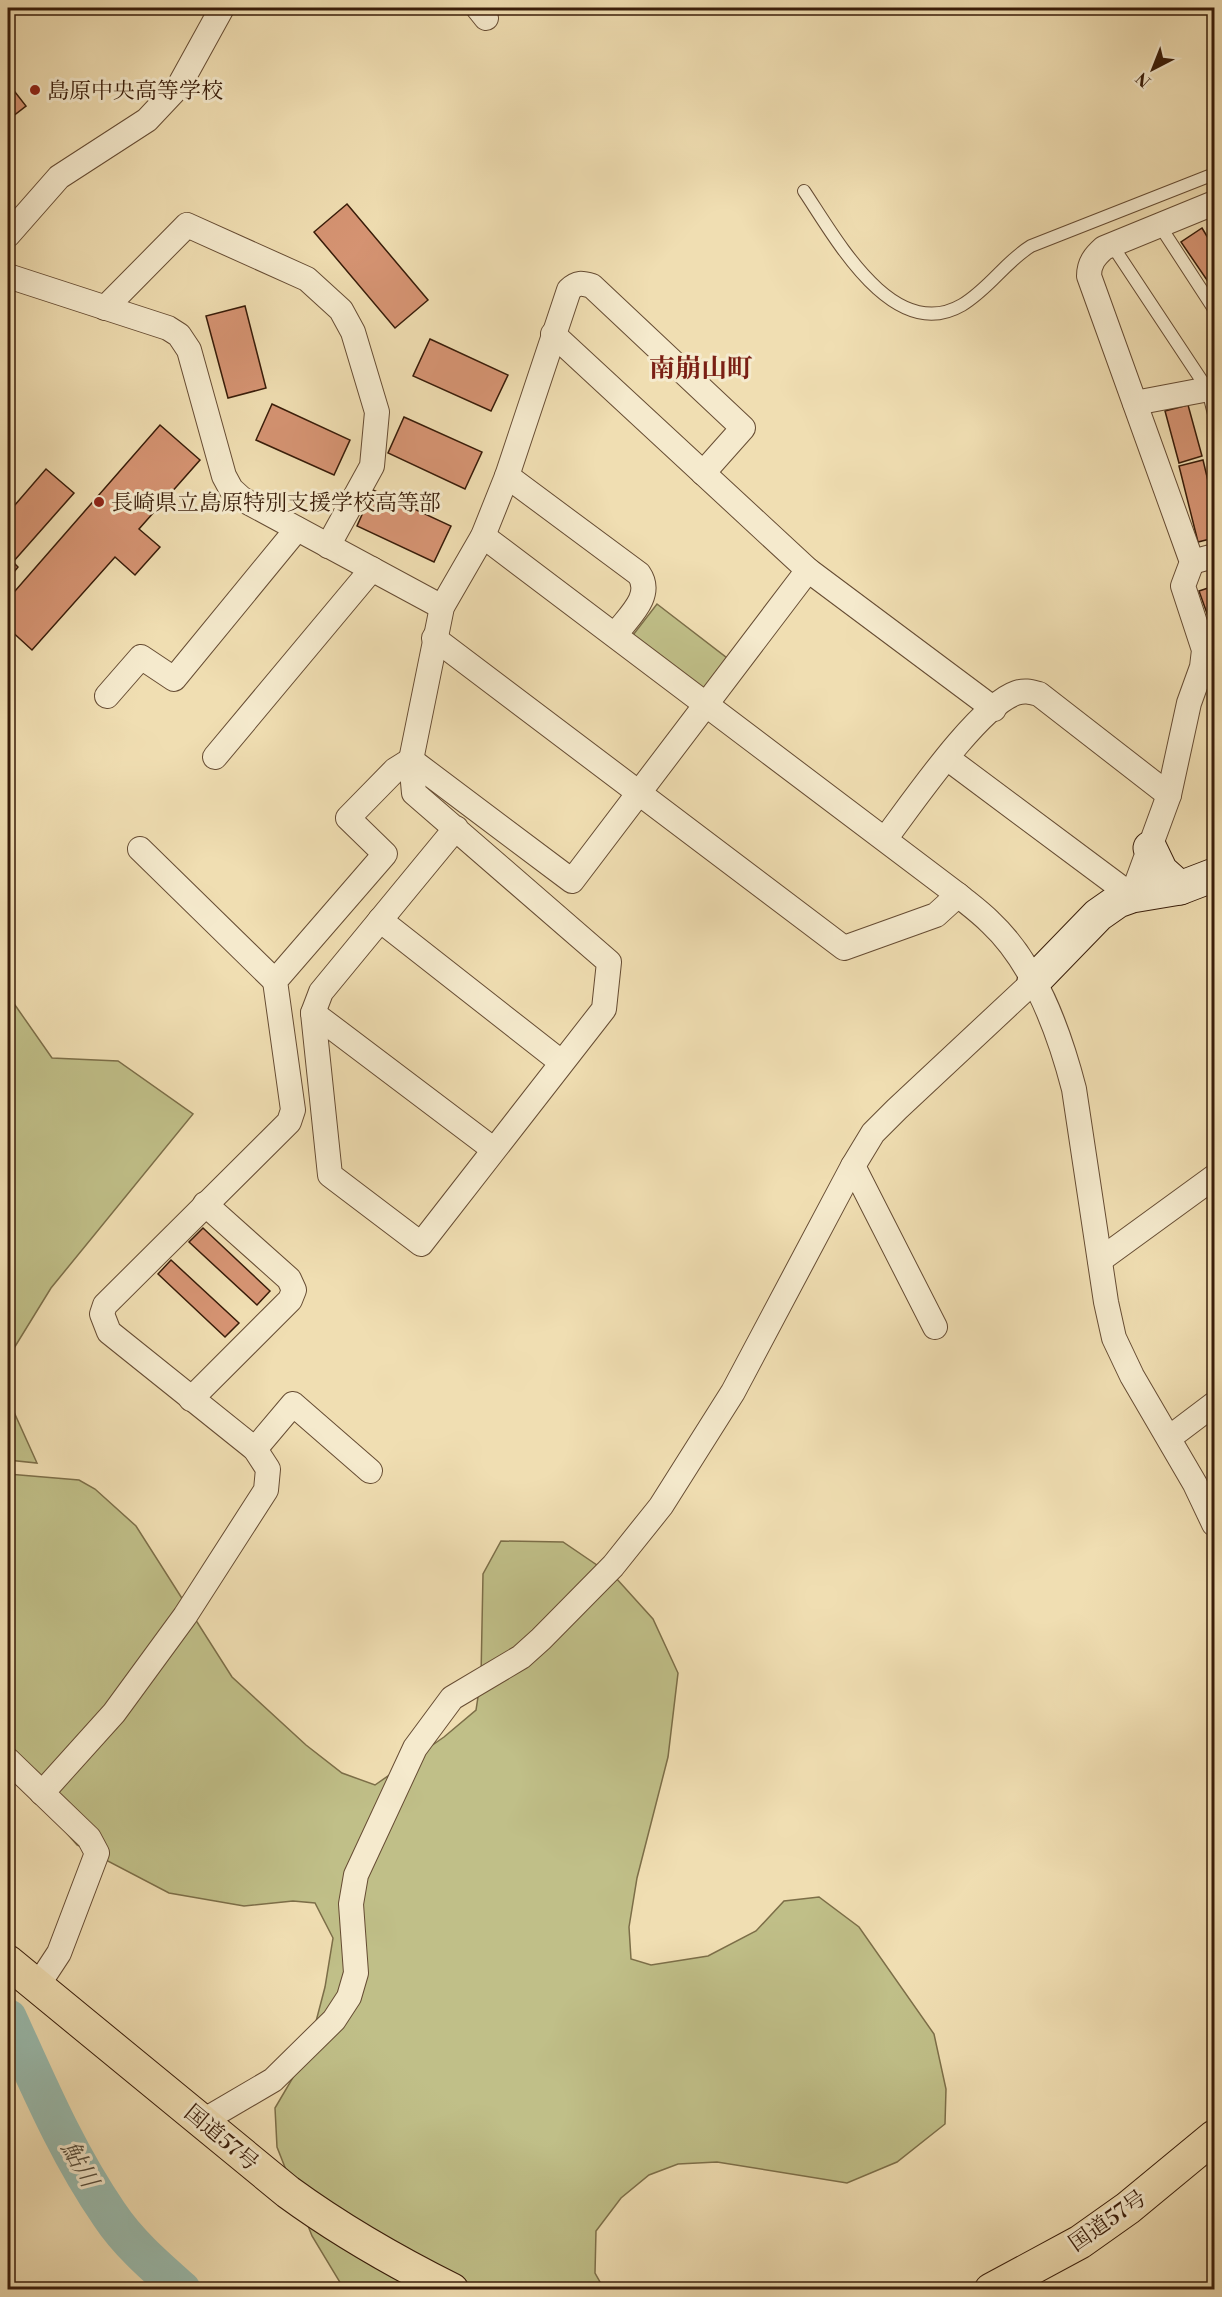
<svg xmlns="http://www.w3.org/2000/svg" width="1222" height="2297" font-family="'Libre Bodoni','Noto Serif JP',serif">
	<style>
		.green { fill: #c0bf88; stroke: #7c6e48; stroke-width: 1.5 }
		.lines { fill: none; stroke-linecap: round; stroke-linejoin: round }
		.river { stroke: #9abcaf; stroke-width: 38 }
		.building { fill: #d69473; stroke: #381c09; stroke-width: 1.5 }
		.lane-casing { stroke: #664c33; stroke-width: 14 }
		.street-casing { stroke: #664c33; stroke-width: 26 }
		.secondary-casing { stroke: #381c09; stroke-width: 35 }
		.highway-casing { stroke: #381c09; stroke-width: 35 }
		.lane { stroke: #f5eacd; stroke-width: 12 }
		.street { stroke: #f5eacd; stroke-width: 24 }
		.secondary { stroke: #f5eacd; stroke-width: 33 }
		.highway { stroke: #f0deb2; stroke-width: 33 }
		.poi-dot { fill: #8f2418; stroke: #f5eacd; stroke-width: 2 }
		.labels { text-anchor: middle; stroke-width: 6; stroke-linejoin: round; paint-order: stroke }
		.poi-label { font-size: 22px; fill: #381c09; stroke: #f5eacd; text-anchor: start }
		.street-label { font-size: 22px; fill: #381c09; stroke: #f5eacd }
		.water-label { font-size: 24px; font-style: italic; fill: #554c3b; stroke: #f5eacd }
		.quarter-label { font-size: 26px; font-weight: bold; fill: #7a1f14; stroke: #f5eacd }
	</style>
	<rect width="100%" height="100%" fill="#f0deb2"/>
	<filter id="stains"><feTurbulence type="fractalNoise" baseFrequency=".00333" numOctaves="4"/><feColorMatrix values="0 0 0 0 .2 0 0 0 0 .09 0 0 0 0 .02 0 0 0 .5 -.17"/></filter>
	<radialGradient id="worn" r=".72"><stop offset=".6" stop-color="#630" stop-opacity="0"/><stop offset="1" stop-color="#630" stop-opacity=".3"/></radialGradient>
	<g class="green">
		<polygon points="657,604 727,658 703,689 633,635"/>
		<polygon points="8,995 52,1058 118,1061 193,1114 51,1288 11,1353 9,1401 37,1463 8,1460"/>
		<polygon points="8,1474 79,1480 95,1489 136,1526 232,1677 306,1745 342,1773 375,1785 444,1737 476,1710 481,1677 483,1574 501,1541 563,1542 616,1578 653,1619 678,1673 668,1757 637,1878 629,1927 631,1959 651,1965 708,1956 756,1931 784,1901 819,1897 859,1927 934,2034 946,2089 945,2124 897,2162 847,2183 717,2162 678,2164 649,2175 621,2198 596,2231 595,2273 604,2289 344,2289 312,2236 277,2147 275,2108 308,2052 325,1987 333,1938 315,1903 293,1901 244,1906 169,1893 77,1845 8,1766"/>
	</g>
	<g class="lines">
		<path class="river" d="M8 2018C38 2084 67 2153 109 2214 128 2243 156 2267 182 2290"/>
	</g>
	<g class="building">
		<polygon points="8,83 26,106 8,120"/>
		<polygon points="347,204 428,300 395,328 314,232"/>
		<polygon points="1202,228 1214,248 1214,284 1211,286 1181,242"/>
		<polygon points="245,306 266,388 228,398 206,316"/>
		<polygon points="430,339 508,375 491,411 413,376"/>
		<polygon points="272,404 350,440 334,475 256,440"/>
		<polygon points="1188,405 1202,456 1179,463 1165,411"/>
		<polygon points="404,417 482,452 465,489 388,453"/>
		<polygon points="160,425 200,460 139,529 160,547 135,575 115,557 32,650 8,628 8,599"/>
		<polygon points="1203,460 1214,506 1214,538 1198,542 1179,466"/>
		<polygon points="46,469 74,493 13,562 18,567 10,577 8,575 8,513"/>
		<polygon points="373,490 451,526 434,562 357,526"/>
		<polygon points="1214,586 1214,618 1209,619 1199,591"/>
		<polygon points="203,1228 270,1291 257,1305 189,1242"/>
		<polygon points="171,1260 239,1323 225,1337 158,1274"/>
	</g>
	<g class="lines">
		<defs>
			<g id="lane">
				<path d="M804 191C835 237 893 345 962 305 990 288 1005 262 1031 246L1214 174"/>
				<polyline points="1160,226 1214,309"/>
				<polyline points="1112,245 1208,390 1214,414"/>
			</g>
			<g id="street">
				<polyline points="478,8 486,18"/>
				<polyline points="8,235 59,177 147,120 179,86 222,8"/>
				<polyline points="8,276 168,328 179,335 189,350 224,476 231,489 242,499 442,607"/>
				<polyline points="105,308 187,225 307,279 341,310 353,332 377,412 372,466 328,546"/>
				<polyline points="553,334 808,570 994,709"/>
				<polyline points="1135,403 1214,388"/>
				<path d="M507 476 639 574C654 596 628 617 615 635"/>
				<path d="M483 536 958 895C969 904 980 912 990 922 1035 964 1059 1031 1074 1089L1106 1302 1114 1338 1132 1376 1195 1484 1214 1524"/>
				<polyline points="1192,562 1214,556"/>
				<polyline points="434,638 844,948 936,915 958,895"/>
				<polyline points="107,696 141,657 174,679 297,529"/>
				<polyline points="215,757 372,569"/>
				<path d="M947 758 1132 896 1169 795 1189 703 1202 667 1204 650 1183 586 1192 562 1089 276C1089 263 1095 256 1104 248L1214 203"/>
				<path d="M456 828 321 992 313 1013 330 1175 421 1244 604 1009 609 962 414 793 411 760 442 607 483 536 507 476 569 290C577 282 582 283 592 286L743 428 703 473"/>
				<path d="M885 839C911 805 978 706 1016 693 1025 690 1031 692 1039 694L1169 795"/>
				<polyline points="140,849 275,981"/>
				<polyline points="380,920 561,1062"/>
				<polyline points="313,1013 493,1149"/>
				<polyline points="853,1166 935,1327"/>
				<polyline points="1100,1260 1214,1177"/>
				<polyline points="191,1399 290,1300 294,1290 289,1279 205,1204"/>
				<polyline points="1169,1438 1214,1404"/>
				<polyline points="255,1449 293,1404 370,1471"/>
				<polyline points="8,1760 89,1838 97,1853 59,1953 38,1985"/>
				<polyline points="42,1793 114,1713 185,1616 266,1490 268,1469 255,1449 109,1332 102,1314 105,1305 289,1122 293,1110 275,981 385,854 348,818 395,770 411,760 572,881 808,570"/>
				<polyline points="203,2121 273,2080 334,2020 349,1997 356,1973 351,1904 356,1875 415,1748 452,1698 521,1657 541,1639 613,1566 661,1506 733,1392 853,1166 873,1133 897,1109 1034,981"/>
			</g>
			<g id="secondary">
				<polyline points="1150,848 1161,871 1180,888"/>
				<polyline points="1034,981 1098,915 1118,901 1132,896 1180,888 1214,875"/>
			</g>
			<g id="highway">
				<path d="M8 1962 288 2192C340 2230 394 2261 452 2290"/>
				<polyline points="991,2290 1080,2242 1128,2208 1214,2137"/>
			</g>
		</defs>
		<use href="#lane" class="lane-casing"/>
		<use href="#street" class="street-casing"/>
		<use href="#secondary" class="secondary-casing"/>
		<use href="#highway" class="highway-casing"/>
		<use href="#lane" class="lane"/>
		<use href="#street" class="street"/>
		<use href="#secondary" class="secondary"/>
		<use href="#highway" class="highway"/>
	</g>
	<g class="poi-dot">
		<circle cx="35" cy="90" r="6"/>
		<circle cx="99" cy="502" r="6"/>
	</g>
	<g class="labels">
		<g class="poi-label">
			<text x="47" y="98">島原中央高等学校</text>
			<text x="111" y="510">長崎県立島原特別支援学校高等部</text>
		</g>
		<g class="street-label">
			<text transform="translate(222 2137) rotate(40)" y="8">国道57号</text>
			<text transform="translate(1107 2220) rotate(-35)" y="8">国道57号</text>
		</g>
		<g class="water-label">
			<text transform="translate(80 2164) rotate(61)" y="8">鮎川</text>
		</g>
		<g class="quarter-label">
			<text x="701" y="377">南崩山町</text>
		</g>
	</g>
	<rect width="1222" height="2297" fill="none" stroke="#f0deb2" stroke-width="30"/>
	<rect x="9" y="9" width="1204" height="2279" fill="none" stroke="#381c09" stroke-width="3"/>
	<rect x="15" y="15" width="1192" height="2267" fill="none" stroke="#381c09" stroke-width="1.5"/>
	<g transform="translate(1153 69) rotate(222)" stroke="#f5eacd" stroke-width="4.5" paint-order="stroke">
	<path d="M0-4.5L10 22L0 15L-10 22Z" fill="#381c09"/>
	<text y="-9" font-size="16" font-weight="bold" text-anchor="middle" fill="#381c09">N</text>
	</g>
	<rect width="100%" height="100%" filter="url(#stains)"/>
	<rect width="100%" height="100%" fill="url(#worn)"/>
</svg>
